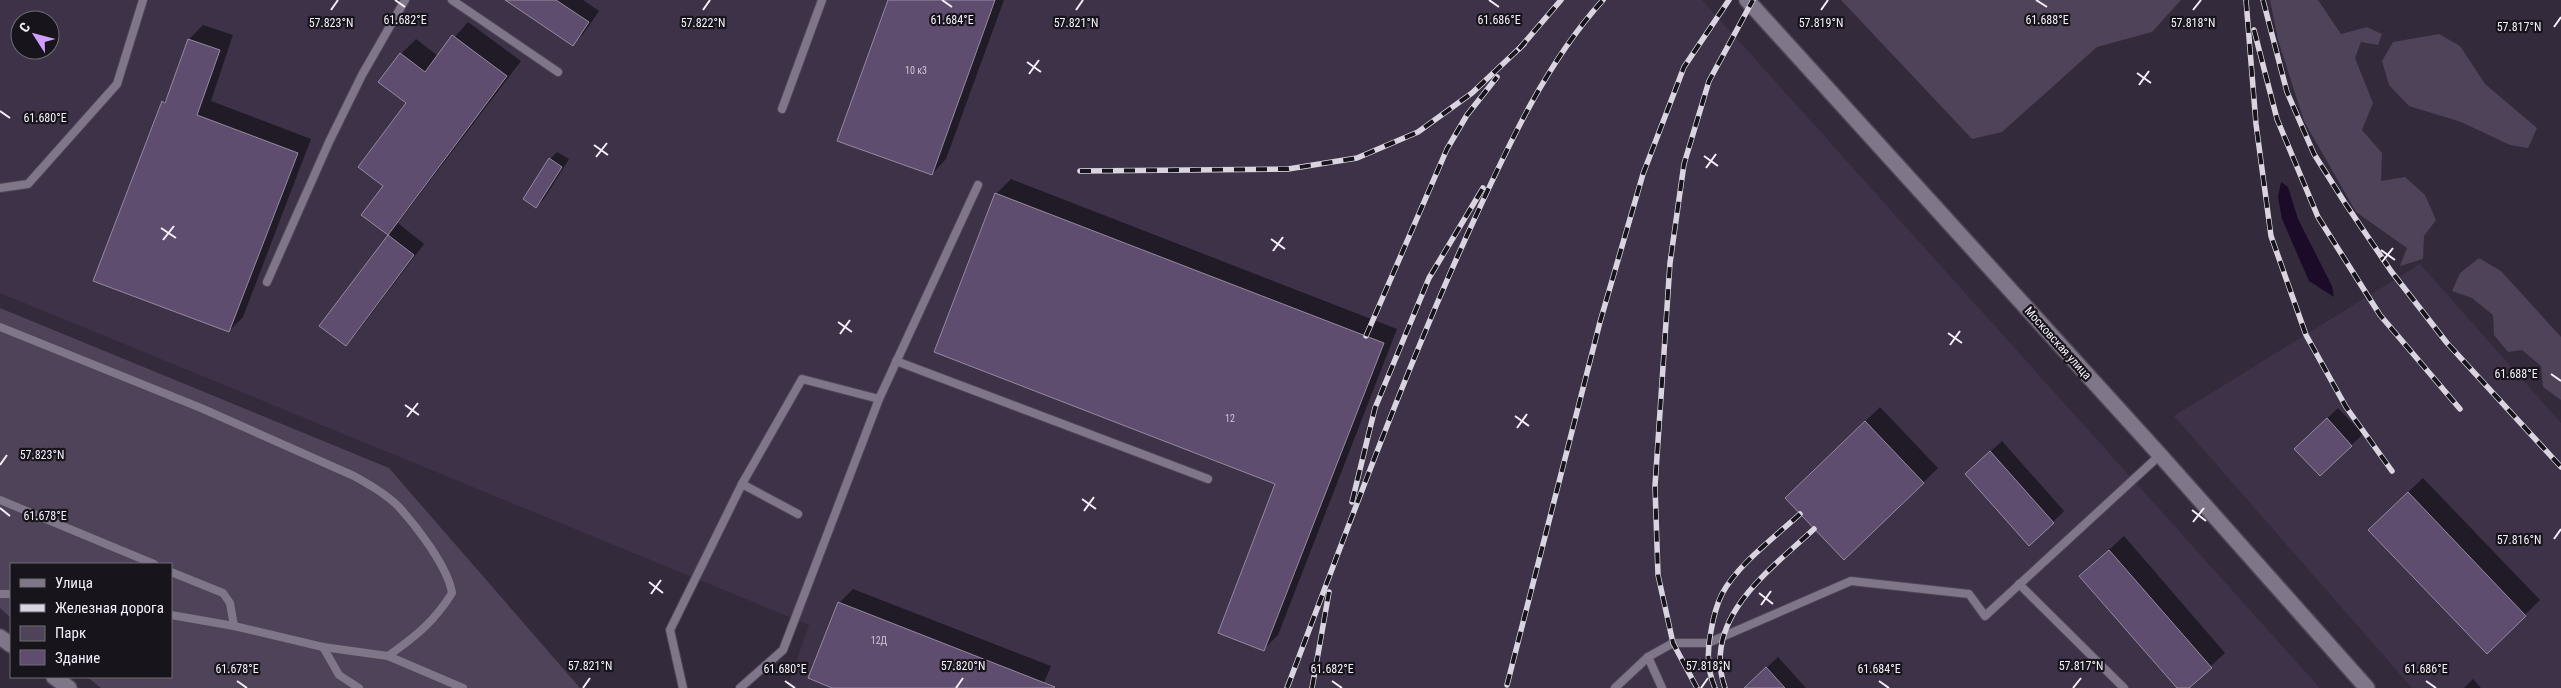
<svg xmlns="http://www.w3.org/2000/svg" width="2561" height="688" font-family="'Roboto Condensed',sans-serif">
	<style>
		.built { fill: #3e3249; fill-rule: evenodd }
		.green { fill: #4e4358 }
		.water { fill: #1b0b28 }
		.shadow { fill: #0007 }
		.building { fill: #5f4d6f; stroke: #958a9f }
		.lines { fill: none; stroke-linecap: round; stroke-linejoin: round }
		.service-casing { stroke: #4e4755; stroke-width: 10 }
		.minor-casing { stroke: #4e4755; stroke-width: 18 }
		.service { stroke: #807689; stroke-width: 8 }
		.minor { stroke: #807689; stroke-width: 15 }
		.rail-casing { stroke: #dad4e0; stroke-width: 5.5 }
		.rail { stroke: #18141c; stroke-width: 4; stroke-dasharray: 11; stroke-linecap: butt }
		.ticks { fill: none; stroke: #f4effa; stroke-width: 2 }
		.labels { text-anchor: middle; stroke-width: 4.5; stroke-linejoin: round; paint-order: stroke }
		.number-label { font-size: 10px; fill: #cfc6d7 }
		.street-label { font-size: 12px; fill: #f4effa; stroke: #18141c }
		.ticks-label { font-size: 12px; text-anchor: middle; fill: #f4effa; stroke: #18141c; stroke-width: 4.5; stroke-linejoin: round; paint-order: stroke }
	</style>
	<rect width="100%" height="100%" fill="#332a3b"/>
	<g class="built">
		<path d="M0 0H1702L2320 688H787L809 625 0 293ZM20 20H50V50H20Z"/>
		<polygon points="2420,264 2561,423 2561,688 2412,688 2174,416"/>
	</g>
	<g class="green">
		<polygon points="1841,0 2181,0 2152,32 2097,47 2002,132 1972,139"/>
		<polygon points="2270,0 2318,0 2341,34 2367,27 2382,34 2378,45 2361,42 2355,58 2373,103 2362,130 2382,153 2381,181 2405,177 2425,195 2436,220 2424,236 2423,259 2400,266 2407,248 2356,212 2304,121 2278,40"/>
		<polygon points="2439,34 2460,46 2485,84 2537,128 2528,148 2510,145 2461,122 2409,106 2389,85 2382,61 2393,42"/>
		<polygon points="2479,258 2501,271 2561,337 2561,400 2543,387 2541,366 2522,350 2508,352 2494,335 2493,315 2472,298 2452,291 2460,273"/>
		<polygon points="0,308 389,468 580,688 101,688 87,677 171,677 171,564 11,564 11,618 0,608"/>
	</g>
	<polygon class="water" points="2281,182 2288,187 2298,219 2332,286 2334,297 2309,281 2282,219 2278,197"/>
	<g class="shadow">
		<polygon points="511,0 583,0 599,11 584,33 573,44"/>
		<polygon points="889,0 1004,0 946,159 932,174"/>
		<polygon points="468,22 521,61 398,223 424,244 357,333 346,344 321,326 389,235 363,215 385,186 408,103 380,82 401,54 416,39 438,56"/>
		<polygon points="203,25 233,35 211,101 311,139 243,317 229,331 163,102 169,96 189,39"/>
		<polygon points="557,152 569,159 544,199 536,207 550,159"/>
		<polygon points="1011,179 1397,329 1278,635 1264,649 1277,483 996,194"/>
		<polygon points="1880,407 1938,468 1845,558 1801,484"/>
		<polygon points="2338,408 2363,434 2320,475 2307,438"/>
		<polygon points="2002,441 2064,511 2053,522 1978,463"/>
		<polygon points="2423,478 2540,600 2487,652 2384,515"/>
		<polygon points="2124,536 2225,653 2187,688 2178,688 2081,576"/>
		<polygon points="853,589 1051,666 1042,688 835,688 839,603"/>
		<polygon points="1778,657 1806,688 1745,688 1749,684"/>
		<polygon points="2473,679 2481,688 2464,688"/>
	</g>
	<g class="building">
		<polygon points="505,0 556,0 589,22 573,46"/>
		<polygon points="888,0 995,0 932,175 837,141"/>
		<polygon points="452,35 507,76 388,235 361,215 383,186 358,167 406,103 378,82 400,53 425,72"/>
		<polygon points="188,39 220,50 197,115 298,153 229,332 93,281 162,101 165,103"/>
		<polygon points="549,158 562,167 536,208 523,199"/>
		<polygon points="995,193 1384,343 1264,651 1218,633 1275,484 934,352"/>
		<polygon points="388,235 414,255 346,346 319,326"/>
		<polygon points="2327,418 2352,446 2320,476 2294,449"/>
		<polygon points="1865,421 1924,483 1844,560 1785,498"/>
		<polygon points="1990,451 2054,523 2029,546 1965,474"/>
		<polygon points="2408,492 2526,616 2487,654 2368,530"/>
		<polygon points="2109,550 2212,668 2189,688 2177,688 2079,576"/>
		<polygon points="838,602 1055,687 1054,688 832,688 808,678"/>
		<polygon points="1766,667 1785,688 1744,688"/>
	</g>
	<g class="lines">
		<defs>
			<g id="service">
				<polyline points="452,0 558,72"/>
				<polyline points="782,109 822,0"/>
				<polyline points="0,188 28,184 117,84 143,0"/>
				<polyline points="267,282 329,142 362,75 405,0"/>
				<path d="M0 327 201 408 354 476C370 485 386 494 399 507 417 527 448 567 452 593 434 622 416 636 388 656"/>
				<polyline points="896,361 1208,479"/>
				<polyline points="742,484 798,514"/>
				<polyline points="0,500 154,564"/>
				<polyline points="171,572 223,593 230,603 234,626"/>
				<polyline points="2019,584 2124,688"/>
				<polyline points="0,594 11,594"/>
				<polyline points="171,615 234,626 323,647 388,656 463,688"/>
				<polyline points="323,647 339,675 359,688"/>
				<polyline points="1648,657 1662,688"/>
				<polyline points="683,688 670,630 742,484 802,379 879,399"/>
				<polyline points="740,688 783,650 879,399 978,185"/>
				<polyline points="1615,688 1648,657 1673,643 1708,643 1851,581 1969,594 1985,616 2160,455"/>
			</g>
			<g id="minor">
				<polyline points="1747,0 2160,455 2367,688"/>
				<polyline points="0,637 11,645"/>
				<polyline points="54,677 69,688"/>
			</g>
		</defs>
		<use href="#service" class="service-casing"/>
		<use href="#minor" class="minor-casing"/>
		<use href="#service" class="service"/>
		<use href="#minor" class="minor"/>
		<defs>
			<g id="rail">
				<polyline points="2246,0 2256,124 2271,236 2306,335 2346,407 2392,471"/>
				<polyline points="2263,0 2287,92 2314,154 2345,203 2391,271 2447,343 2561,467"/>
				<polyline points="2254,30 2277,119 2318,217 2380,315 2460,409"/>
				<polyline points="1519,49 1561,0"/>
				<polyline points="1080,171 1288,169 1357,158 1418,132 1472,93 1524,44"/>
				<polyline points="1366,336 1447,149 1467,115 1497,77"/>
				<polyline points="1352,502 1375,408 1429,278 1483,188"/>
				<polyline points="1507,685 1600,322 1643,174 1684,67 1729,0"/>
				<path d="M1287 688C1347 531 1404 372 1474 220 1509 144 1546 63 1603 0"/>
				<polyline points="1312,688 1329,592"/>
				<polyline points="1697,688 1673,643 1658,575 1655,486 1670,263 1684,164 1709,81 1753,0"/>
				<path d="M1715 688C1707 670 1707 650 1711 631 1713 619 1716 606 1722 594 1737 565 1776 536 1800 514"/>
				<path d="M1725 688C1701 618 1770 570 1814 529"/>
			</g>
		</defs>
		<use href="#rail" class="rail-casing"/>
		<use href="#rail" class="rail"/>
	</g>
	<path class="ticks" d="M395 0 405 7M942 0 952 7M1489 0 1499 7M2036 0 2047 7M331 10 338 0M703 10 710 0M1076 10 1083 0M1821 10 1828 0M2193 10 2201 0M2554 27 2561 17M1027 62 1041 72M2137 73 2151 83M1029 74 1039 60M2139 85 2149 71M0 111 10 118M594 145 608 155M1704 156 1718 166M596 157 607 143M1706 168 1716 154M161 228 176 238M1271 239 1285 249M163 240 174 226M2381 250 2395 260M1273 251 1283 237M2382 262 2393 248M838 322 852 332M1948 333 1962 343M840 334 850 320M1950 345 1960 331M2551 374 2561 381M405 405 419 415M1515 416 1529 426M407 417 418 403M1517 428 1527 414M0 465 7 455M1082 499 1096 509M0 508 10 516M2192 510 2206 521M1084 511 1094 497M2193 522 2204 508M2554 539 2561 529M649 582 663 593M1759 593 1773 604M651 594 661 580M1761 605 1771 591M237 681 247 688M785 681 795 688M1332 681 1342 688M1879 681 1889 688M2426 681 2436 688M583 688 590 678M956 688 963 678M1701 688 1708 678M2073 688 2081 678"/>
	<g class="labels">
		<g class="number-label">
			<text x="916" y="74">10 к3</text>
			<text x="1230" y="422">12</text>
			<text x="879" y="644">12Д</text>
		</g>
		<g class="street-label">
			<text transform="translate(2058 343) rotate(48)" y="4">Московская улица</text>
		</g>
	</g>
	<g class="ticks-label">
		<text x="2047" y="24">61.688°E</text>
		<text x="405" y="24">61.682°E</text>
		<text x="952" y="24">61.684°E</text>
		<text x="1499" y="24">61.686°E</text>
		<text x="703" y="27">57.822°N</text>
		<text x="1076" y="27">57.821°N</text>
		<text x="1821" y="27">57.819°N</text>
		<text x="2193" y="27">57.818°N</text>
		<text x="331" y="27">57.823°N</text>
		<text x="2519" y="31">57.817°N</text>
		<text x="45" y="122">61.680°E</text>
		<text x="2516" y="378">61.688°E</text>
		<text x="42" y="459">57.823°N</text>
		<text x="45" y="520">61.678°E</text>
		<text x="2519" y="544">57.816°N</text>
		<text x="590" y="670">57.821°N</text>
		<text x="963" y="670">57.820°N</text>
		<text x="1708" y="670">57.818°N</text>
		<text x="2081" y="670">57.817°N</text>
		<text x="237" y="673">61.678°E</text>
		<text x="785" y="673">61.680°E</text>
		<text x="1332" y="673">61.682°E</text>
		<text x="1879" y="673">61.684°E</text>
		<text x="2426" y="673">61.686°E</text>
	</g>
	<rect x="10" y="563" width="162" height="115" fill="#18141c" stroke="#706c75"/>
	<rect x="20" y="579" width="25" height="8" fill="#807689" stroke="#706c75"/>
	<text x="55" y="588" font-size="15" fill="#f4effa">Улица</text>
	<rect x="20" y="604" width="25" height="8" fill="#dad4e0" stroke="#706c75"/>
	<text x="55" y="613" font-size="15" fill="#f4effa">Железная дорога</text>
	<rect x="20" y="626" width="25" height="15" fill="#4e4358" stroke="#706c75"/>
	<text x="55" y="638" font-size="15" fill="#f4effa">Парк</text>
	<rect x="20" y="650" width="25" height="15" fill="#5f4d6f" stroke="#706c75"/>
	<text x="55" y="663" font-size="15" fill="#f4effa">Здание</text>
	<g transform="translate(35 35) rotate(306)"><circle r="24" fill="#18141c" stroke="#706c75"/>
	<path d="M0-4L9 19L0 12L-9 19Z" fill="#d19dfe"/>
	<text y="-8" font-size="14" font-weight="bold" text-anchor="middle" fill="#f4effa">С</text>
	</g>
</svg>
